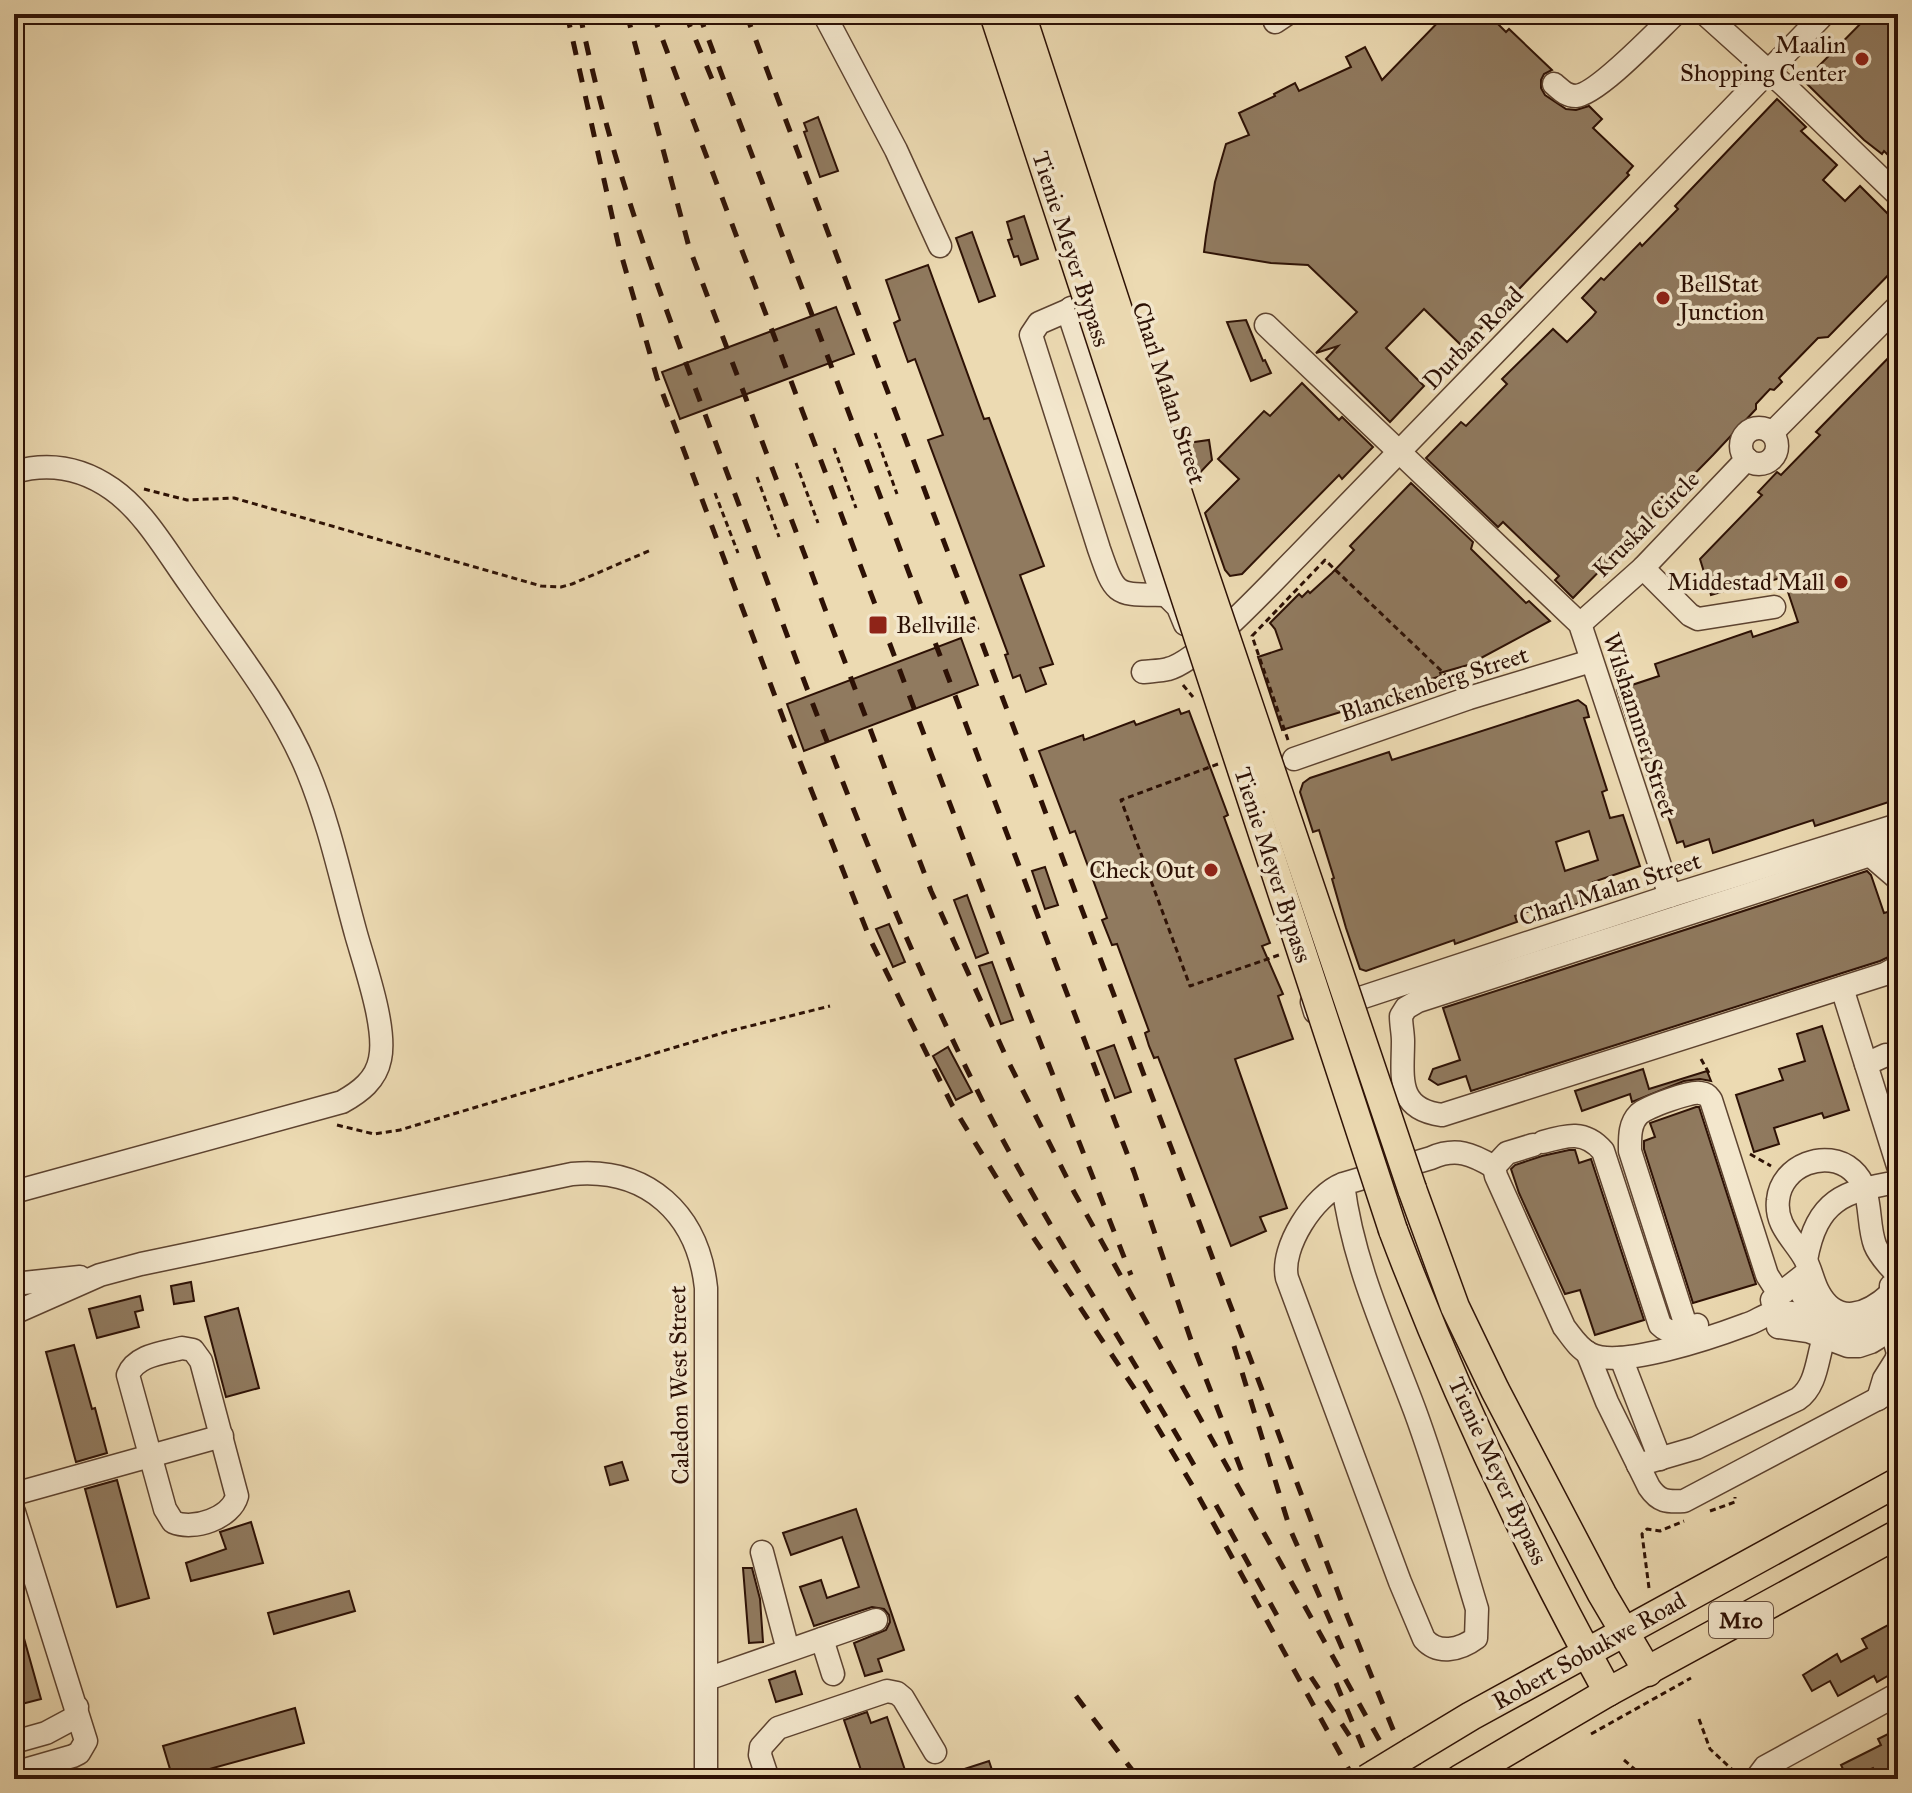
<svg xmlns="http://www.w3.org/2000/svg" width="1912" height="1793" font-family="'IM FELL Great Primer',serif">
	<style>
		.building { fill: #907a5f; stroke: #2d1105; stroke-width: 2; fill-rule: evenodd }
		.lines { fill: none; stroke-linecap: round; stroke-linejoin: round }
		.minor-casing { stroke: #5d4330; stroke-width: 25 }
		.major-casing { stroke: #2d1105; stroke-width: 31 }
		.path { stroke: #2d1105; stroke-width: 3; stroke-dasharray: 6 4; stroke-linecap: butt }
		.minor { stroke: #f3e7cd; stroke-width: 22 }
		.major { stroke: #ecdab2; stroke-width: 28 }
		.rail { stroke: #2d1105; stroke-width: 5; stroke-dasharray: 14 14; stroke-linecap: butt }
		.major-bridge-casing { stroke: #2d1105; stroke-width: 31; stroke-linecap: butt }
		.major-bridge { stroke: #ecdab2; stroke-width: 28 }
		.poi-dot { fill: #8f2418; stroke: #f3e7cd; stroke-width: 3 }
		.labels { text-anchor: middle; stroke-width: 7; stroke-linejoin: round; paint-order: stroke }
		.shield { fill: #f3e7cd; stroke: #685141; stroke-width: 2 }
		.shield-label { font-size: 22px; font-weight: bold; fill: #2d1105 }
		.poi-label { font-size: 24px; fill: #2d1105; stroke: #f3e7cd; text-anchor: end }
		.street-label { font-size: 24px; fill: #2d1105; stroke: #f3e7cd }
	</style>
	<rect width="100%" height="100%" fill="#ecdab2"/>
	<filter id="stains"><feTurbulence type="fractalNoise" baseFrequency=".0025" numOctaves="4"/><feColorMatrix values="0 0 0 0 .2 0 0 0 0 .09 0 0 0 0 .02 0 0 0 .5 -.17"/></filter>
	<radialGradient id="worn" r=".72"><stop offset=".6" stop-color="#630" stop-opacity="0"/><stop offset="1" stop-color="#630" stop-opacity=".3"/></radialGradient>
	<g class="building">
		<polygon points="1446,14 1488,14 1506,32 1509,29 1552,70 1544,74 1541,80 1541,88 1545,95 1566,109 1576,110 1589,106 1602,119 1593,128 1633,166 1627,173 1629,175 1463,347 1424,309 1386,348 1424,386 1390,422 1326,359 1338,346 1316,353 1357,312 1308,265 1271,263 1204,252 1206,236 1215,182 1226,144 1249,135 1239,113 1275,96 1274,94 1295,83 1299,91 1351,67 1346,57 1365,47 1382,80"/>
		<polygon points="1870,14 1898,14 1898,165 1884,151 1882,154 1864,140 1804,81"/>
		<polygon points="1777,99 1806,127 1801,131 1837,165 1823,180 1845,201 1860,186 1898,224 1898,265 1828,337 1818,338 1779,378 1782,382 1774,390 1770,389 1756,404 1756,409 1713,455 1573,598 1555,580 1559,576 1503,522 1498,527 1426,458 1461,422 1466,426 1507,384 1502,379 1553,329 1567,342 1592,317 1596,312 1582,298 1601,278 1604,280 1640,243 1642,246 1678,209 1675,206"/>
		<polygon points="818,117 838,171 820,177 804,132 807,131 804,123"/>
		<polygon points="1024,216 1038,259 1021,265 1018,256 1014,257 1008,240 1012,239 1007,222"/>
		<polygon points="972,232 995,296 979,302 956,238"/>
		<polygon points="928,265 984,419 989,418 1044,566 1020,575 1053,664 1040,668 1046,684 1026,692 1020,675 1013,678 1005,655 1008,654 928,440 943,435 915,359 908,362 894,323 900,320 886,280"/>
		<polygon points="836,307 854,354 680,419 662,372"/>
		<polygon points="1246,320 1263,361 1265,360 1271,373 1251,381 1227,322"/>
		<polygon points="1898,348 1898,799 1815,826 1813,820 1713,853 1709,839 1685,847 1683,841 1677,843 1666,810 1659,812 1629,719 1627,720 1617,690 1659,676 1655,664 1751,631 1753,637 1798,622 1783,577 1739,591 1738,587 1711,595 1700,559 1762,495 1758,492 1777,472 1781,475 1820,435 1816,432"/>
		<polygon points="1302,383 1339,420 1342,417 1373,447 1342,479 1339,475 1242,574 1230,576 1225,570 1205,513 1239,479 1218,459 1264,411 1270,416"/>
		<polygon points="1209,440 1212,460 1192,481 1180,444"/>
		<polygon points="1411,483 1473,542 1471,549 1526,603 1529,601 1550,621 1468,665 1440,673 1441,676 1428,680 1429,685 1282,730 1258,657 1282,649 1275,629 1270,623 1299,594 1302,597 1308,591 1310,593 1332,573 1354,550 1350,546"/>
		<polygon points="961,638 978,685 804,751 787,704"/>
		<path d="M1578 700 1586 706 1589 717 1584 718 1607 790 1602 792 1610 818 1623 815 1640 866 1593 882 1598 895 1572 906 1550 913 1548 905 1515 916 1517 922 1455 944 1454 940 1366 971 1360 969 1346 928 1332 879 1334 878 1319 830 1313 832 1300 792 1303 783 1310 778 1389 752 1392 760ZM1589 831 1598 860 1565 871 1556 842Z"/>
		<polygon points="1179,709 1181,714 1189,711 1228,815 1224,817 1270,943 1262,946 1283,994 1278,996 1293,1039 1235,1059 1287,1208 1260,1217 1266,1231 1231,1246 1158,1057 1154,1058 1149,1046 1145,1033 1149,1031 1117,944 1112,945 1102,920 1107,918 1075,831 1070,833 1039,751 1083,735 1084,740 1134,721 1136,725"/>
		<polygon points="1045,867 1058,905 1045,909 1032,871"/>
		<polygon points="1867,871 1871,875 1884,913 1898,909 1898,933 1891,934 1897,953 1880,961 1471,1091 1466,1076 1438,1085 1429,1079 1433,1069 1460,1060 1443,1008"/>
		<polygon points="967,895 988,953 976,958 954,900"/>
		<polygon points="889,924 905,962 893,967 876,929"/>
		<polygon points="992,962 1013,1020 1001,1024 979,966"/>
		<polygon points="1822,1026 1849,1110 1824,1118 1822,1113 1774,1128 1779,1144 1754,1152 1736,1095 1783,1080 1779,1069 1805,1061 1797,1034"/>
		<polygon points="1114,1045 1131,1092 1115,1098 1097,1051"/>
		<polygon points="948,1047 972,1092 956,1100 933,1056"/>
		<polygon points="1643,1069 1649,1089 1707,1071 1711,1081 1700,1079 1684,1081 1632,1102 1630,1094 1582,1111 1575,1091"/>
		<polygon points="1696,1107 1699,1107 1756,1284 1693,1303 1644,1149 1644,1141 1655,1137 1650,1123"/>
		<polygon points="1569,1150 1575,1150 1579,1163 1591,1159 1644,1320 1595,1335 1580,1290 1565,1294 1519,1193 1511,1169 1515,1165 1542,1156"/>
		<polygon points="191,1282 194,1301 174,1304 171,1286"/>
		<polygon points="140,1296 143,1310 135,1312 139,1327 97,1338 89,1309"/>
		<polygon points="238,1308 259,1388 226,1397 205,1317"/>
		<polygon points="74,1345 92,1409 95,1408 107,1453 76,1462 46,1352"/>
		<polygon points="622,1462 628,1480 610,1485 605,1467"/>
		<polygon points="117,1480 149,1598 117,1607 85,1489"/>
		<polygon points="856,1509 904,1650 878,1659 882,1671 865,1676 854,1643 886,1630 890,1622 889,1615 884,1609 872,1607 814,1626 800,1587 821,1580 827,1598 859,1587 842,1537 791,1555 783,1533"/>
		<polygon points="251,1522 263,1563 191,1581 186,1563 226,1549 220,1532"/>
		<polygon points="743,1568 752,1568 760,1599 763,1642 749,1643"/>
		<polygon points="349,1591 355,1611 274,1634 268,1613"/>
		<polygon points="18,1617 41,1699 14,1706 14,1618"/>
		<polygon points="1888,1625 1891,1631 1898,1627 1898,1670 1877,1682 1874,1676 1838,1696 1830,1681 1812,1691 1803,1675 1837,1654 1841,1662 1867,1648 1862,1639"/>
		<polygon points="795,1671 802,1694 776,1702 769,1680"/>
		<polygon points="295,1708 304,1743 173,1779 163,1746"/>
		<polygon points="867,1712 871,1723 887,1717 908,1779 864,1779 844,1720"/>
		<polygon points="1898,1729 1898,1779 1891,1779 1886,1770 1876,1775 1873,1768 1848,1779 1841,1765 1881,1745 1878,1739"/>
		<polygon points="989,1761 995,1779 944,1779 943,1776"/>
	</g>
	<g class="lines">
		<defs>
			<g id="minor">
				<polyline points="824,14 896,150 940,246"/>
				<polyline points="1705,14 1785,86 1898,195"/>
				<polyline points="1275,22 1287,14"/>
				<path d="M1554 84C1561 90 1566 96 1576 96 1598 94 1656 32 1675 14"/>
				<polyline points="1103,299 1071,308 1069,314 1158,583 1163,592 1178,607 1185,624"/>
				<path d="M1069 310 1039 323 1031 335 1099 549C1116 598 1115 594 1166 595"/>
				<polyline points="1266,325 1580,624 1670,896"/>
				<circle cx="1759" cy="446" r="18"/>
				<polyline points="1772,433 1898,306"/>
				<path d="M14 472C49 462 82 468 112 489 145 512 168 554 192 587 233 647 280 704 308 772 329 823 341 880 356 934 365 966 387 1028 380 1059 376 1080 360 1092 342 1102L14 1192"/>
				<polyline points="1643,568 1690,615 1698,619 1774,607"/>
				<polyline points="1580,624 1643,568 1747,459"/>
				<path d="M1143 672C1151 671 1161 671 1168 669 1200 661 1271 583 1297 557L1824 14"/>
				<polyline points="1294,759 1469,698 1591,661"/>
				<path d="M1898 844 1870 855 1418 1001 1406 1008 1401 1016C1401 1025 1403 1033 1403 1041 1403 1076 1395 1109 1442 1115L1885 974 1898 967"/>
				<polyline points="1870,855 1898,879"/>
				<polyline points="1842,988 1898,1166"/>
				<polyline points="1312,1002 1315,1012 1339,1005 1670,896 1898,825"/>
				<polyline points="1866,1064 1886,1055 1898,1058"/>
				<path d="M1543 1142C1567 1135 1585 1130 1603 1151L1660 1325C1672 1337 1684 1329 1697 1325"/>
				<path d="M1533 1145 1507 1153 1494 1167 1496 1176 1564 1327C1572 1337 1578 1348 1590 1354 1620 1369 1713 1337 1745 1325 1753 1323 1760 1318 1767 1315 1784 1310 1800 1314 1816 1317"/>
				<path d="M1343 1184C1353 1264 1387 1336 1415 1411 1439 1476 1457 1543 1477 1609L1476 1638C1460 1650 1438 1655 1424 1639L1400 1582 1287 1278C1280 1248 1314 1195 1343 1184L1431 1158C1456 1147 1472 1154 1494 1167"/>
				<path d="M1806 1260C1817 1200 1843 1191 1898 1182"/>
				<path d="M1796 1283C1816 1323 1840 1346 1884 1318"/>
				<polyline points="14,1284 80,1277"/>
				<path d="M1890 1294C1867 1315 1837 1326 1819 1293 1813 1283 1811 1269 1805 1259 1794 1239 1775 1226 1778 1200 1781 1165 1827 1148 1852 1170 1874 1189 1866 1221 1875 1245 1879 1255 1886 1262 1893 1270"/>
				<polyline points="1772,1300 1809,1271"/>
				<path d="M14 1313 100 1275 141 1264 572 1174C648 1167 698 1214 706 1288V1779"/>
				<polyline points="1778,1327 1808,1331 1848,1346 1859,1346 1871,1342 1884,1334 1890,1325 1891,1286"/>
				<path d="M1687 1329 1630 1151C1630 1138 1629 1124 1639 1114 1647 1107 1690 1091 1700 1093 1707 1094 1707 1095 1711 1100L1767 1275 1774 1286 1784 1292"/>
				<path d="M182 1348 193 1350 201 1361 237 1496C231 1518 194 1531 173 1522L165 1509 128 1375C136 1355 163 1353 182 1348Z"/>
				<path d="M1587 1352 1607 1402 1649 1487C1659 1502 1667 1502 1684 1501L1898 1388"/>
				<polyline points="1621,1358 1660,1459"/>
				<polyline points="1878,1399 1884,1379 1896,1360 1898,1353 1890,1325 1882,1319"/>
				<path d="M1638 1465 1696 1448 1798 1399C1817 1386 1817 1358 1824 1338"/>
				<polyline points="14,1494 222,1436"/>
				<polyline points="14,1512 86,1741 79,1753 73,1756 14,1773"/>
				<polyline points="762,1552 788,1650"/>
				<polyline points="822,1639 833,1674"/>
				<polyline points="707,1679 876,1620"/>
				<polyline points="14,1742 46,1733 74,1718 77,1707"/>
				<polyline points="768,1779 760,1755 761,1747 778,1728 887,1691 897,1693 903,1698 935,1752"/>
				<polyline points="1756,1779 1765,1767 1898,1694"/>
			</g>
			<g id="major">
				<polyline points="1412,1189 1455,1307 1495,1390 1602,1594 1648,1672"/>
				<path d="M1393 1230C1453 1389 1526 1543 1608 1692"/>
				<polyline points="1413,1751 1471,1716 1898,1482"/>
				<polyline points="1460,1779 1608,1692 1898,1534"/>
			</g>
		</defs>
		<use href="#minor" class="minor-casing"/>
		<use href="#major" class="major-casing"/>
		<g class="path">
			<polyline points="875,433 897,494"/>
			<polyline points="834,448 856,508"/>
			<polyline points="796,463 818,523"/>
			<polyline points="757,477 779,537"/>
			<polyline points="144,489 187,500 234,498 541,586 561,587 572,584 651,550"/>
			<polyline points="715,493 738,553"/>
			<polyline points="1183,685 1193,697"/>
			<polyline points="1288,740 1252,636 1325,560 1453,682"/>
			<polyline points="1218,764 1121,800 1190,986 1279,955"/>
			<polyline points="1701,1059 1709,1073"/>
			<polyline points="337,1125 374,1134 400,1130 726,1032 830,1006"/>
			<polyline points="1750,1154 1771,1166"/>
			<polyline points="1710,1511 1735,1502 1735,1497"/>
			<polyline points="1649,1588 1642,1534 1647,1529 1660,1531 1684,1521"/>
			<polyline points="1699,1719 1710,1749 1737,1774"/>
			<polyline points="1591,1734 1691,1678"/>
			<polyline points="1624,1760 1646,1779"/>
			<polyline points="1708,1779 1734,1771"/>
		</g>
		<use href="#minor" class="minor"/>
		<use href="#major" class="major"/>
		<g class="rail">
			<polyline points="567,14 619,247 657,378 786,726 870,939 952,1105 1031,1234 1136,1391 1195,1490 1354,1779"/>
			<path d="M580 14C612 174 672 326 729 478 805 683 878 890 975 1086 1041 1220 1126 1344 1199 1474"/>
			<polyline points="627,14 689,247 931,891 1008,1061 1074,1192 1401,1779"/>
			<polyline points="653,14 1026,1006 1131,1275"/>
			<polyline points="685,14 714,84"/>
			<polyline points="699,14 1134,1172 1191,1340 1242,1472"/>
			<polyline points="746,14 1342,1603 1413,1779"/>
			<polyline points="1234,1346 1290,1529 1346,1657"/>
			<polyline points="1216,1505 1280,1621"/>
			<polyline points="1311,1677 1353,1741"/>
			<polyline points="1336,1683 1376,1779"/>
			<polyline points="1076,1696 1139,1779"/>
		</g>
		<defs>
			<g id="major-bridge">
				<polyline points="994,14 1393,1230"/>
				<polyline points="1021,14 1202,567 1412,1189"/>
				<polyline points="1367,1779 1413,1751"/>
			</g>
		</defs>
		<use href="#major-bridge" class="major-bridge-casing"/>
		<use href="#major-bridge" class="major-bridge"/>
	</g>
	<g class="poi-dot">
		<circle cx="1862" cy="59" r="8"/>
		<circle cx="1663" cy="298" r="8"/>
		<circle cx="1841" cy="582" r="8"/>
		<rect x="868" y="615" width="20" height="20" rx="4"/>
		<circle cx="1211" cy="870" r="8"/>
	</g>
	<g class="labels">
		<rect class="shield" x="1709" y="1602" width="64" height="36" rx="6"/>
		<g class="shield-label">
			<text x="1741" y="1628">M10</text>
		</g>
		<g class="poi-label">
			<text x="1846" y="53">Maalin<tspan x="1846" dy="28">Shopping Center</tspan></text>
			<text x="1679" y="292" text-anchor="start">BellStat<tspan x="1679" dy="28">Junction</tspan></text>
			<text x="1825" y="590">Middestad Mall</text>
			<text x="896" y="633" text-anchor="start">Bellville</text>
			<text x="1195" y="878">Check Out</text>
		</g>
		<g class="street-label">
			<text transform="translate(1071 249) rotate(72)" y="8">Tienie Meyer Bypass</text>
			<text transform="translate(1473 338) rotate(-46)" y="8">Durban Road</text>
			<text transform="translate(1169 393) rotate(72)" y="8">Charl Malan Street</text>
			<text transform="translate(1646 524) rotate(-45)" y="8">Kruskal Circle</text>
			<text transform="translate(1434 684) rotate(-18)" y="8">Blanckenberg Street</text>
			<text transform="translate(1640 725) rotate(72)" y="8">Wilshammer Street</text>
			<text transform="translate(1273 865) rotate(72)" y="8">Tienie Meyer Bypass</text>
			<text transform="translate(1610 889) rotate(-18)" y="8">Charl Malan Street</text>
			<text transform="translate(679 1385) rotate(-91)" y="8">Caledon West Street</text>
			<text transform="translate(1498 1471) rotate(65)" y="8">Tienie Meyer Bypass</text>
			<text transform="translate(1589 1651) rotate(-29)" y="8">Robert Sobukwe Road</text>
		</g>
	</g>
	<rect width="1912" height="1793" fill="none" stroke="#ecdab2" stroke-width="48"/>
	<rect x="16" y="16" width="1880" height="1761" fill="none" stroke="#2d1105" stroke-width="4"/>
	<rect x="24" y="24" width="1864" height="1745" fill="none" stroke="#2d1105" stroke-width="2"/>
	<rect width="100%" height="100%" filter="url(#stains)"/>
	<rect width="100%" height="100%" fill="url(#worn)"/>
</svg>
